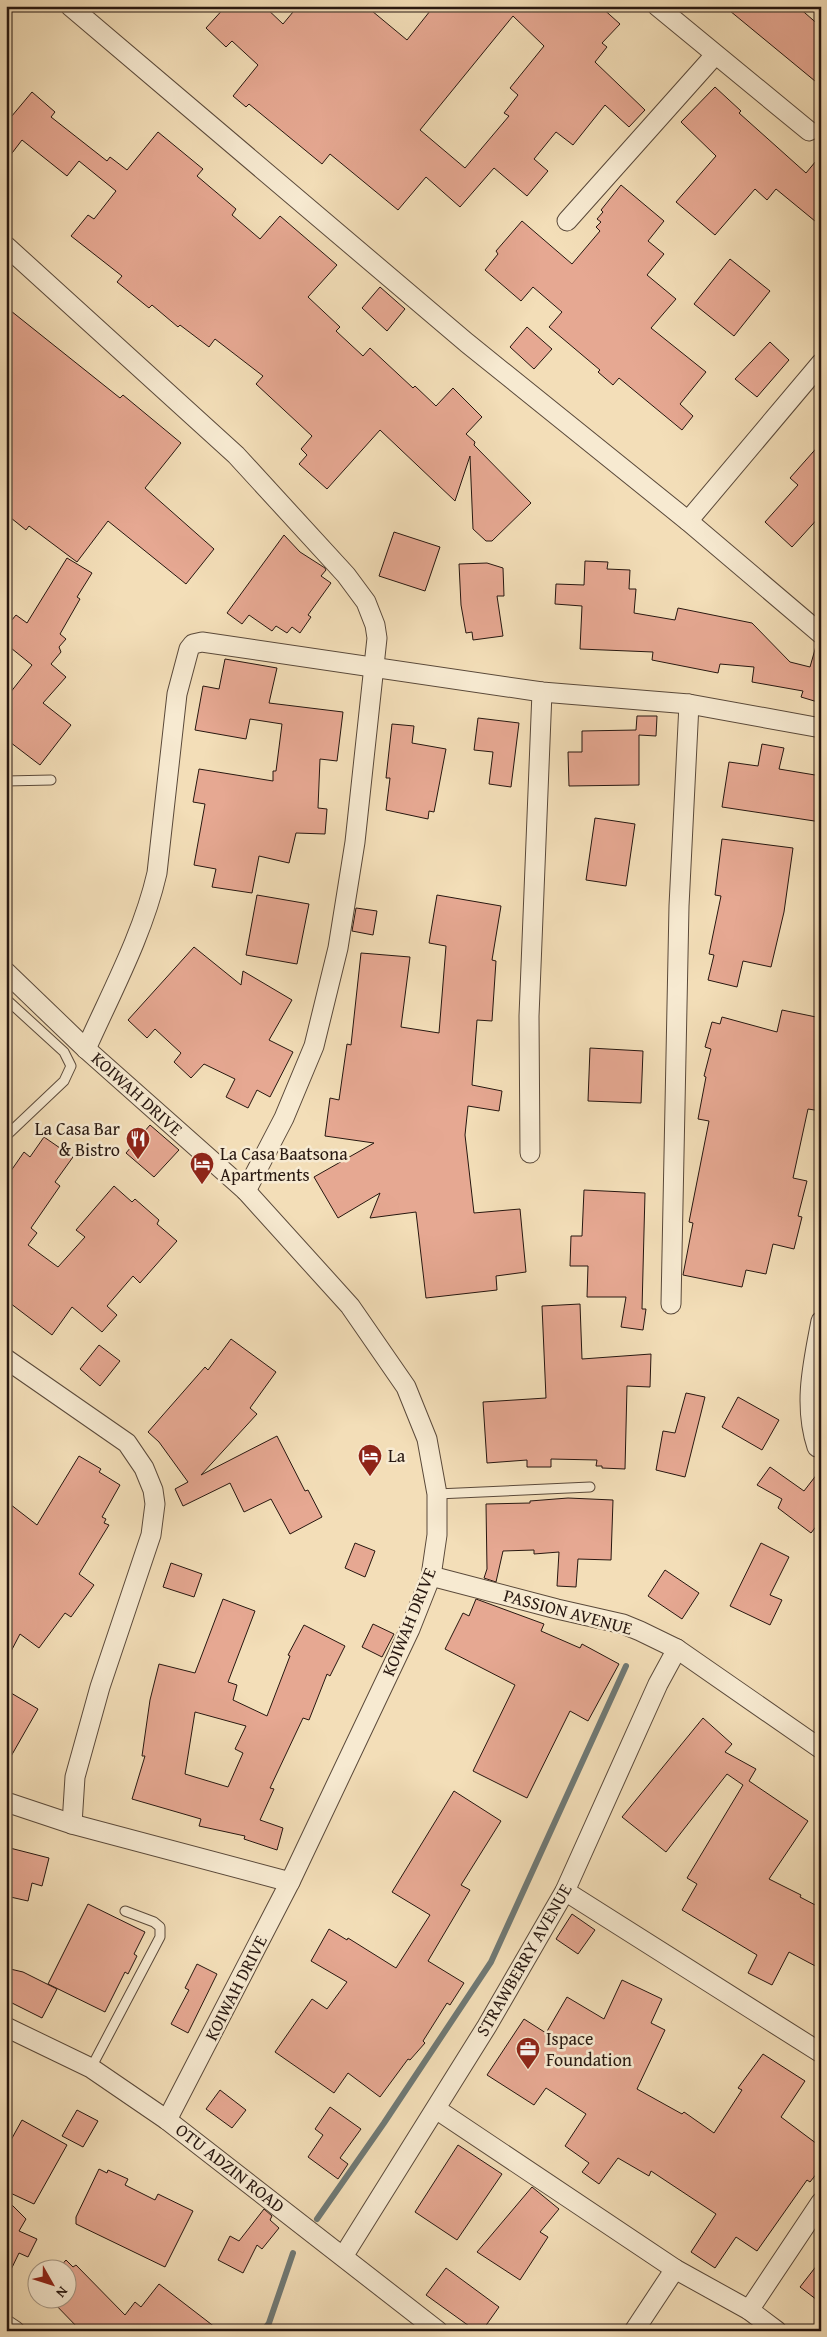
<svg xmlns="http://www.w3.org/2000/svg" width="827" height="2337" font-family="'Gentium Book Plus',serif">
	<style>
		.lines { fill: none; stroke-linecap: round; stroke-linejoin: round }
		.stream { stroke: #6f7975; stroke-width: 6 }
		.building { fill: #e6a892; stroke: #271710; fill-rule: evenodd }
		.lane-casing { stroke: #5a493a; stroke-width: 11 }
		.street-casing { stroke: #5a493a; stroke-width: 21 }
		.lane { stroke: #f7ead1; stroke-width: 9 }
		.street { stroke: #f7ead1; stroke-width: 19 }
		.labels { text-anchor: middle; stroke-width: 5; stroke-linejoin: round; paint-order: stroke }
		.street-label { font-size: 18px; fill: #271710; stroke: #f7ead1 }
		.poi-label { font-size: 18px; fill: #271710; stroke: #f7ead1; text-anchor: start }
	</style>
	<rect width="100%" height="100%" fill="#f3deb8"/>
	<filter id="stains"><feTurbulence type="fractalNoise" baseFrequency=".004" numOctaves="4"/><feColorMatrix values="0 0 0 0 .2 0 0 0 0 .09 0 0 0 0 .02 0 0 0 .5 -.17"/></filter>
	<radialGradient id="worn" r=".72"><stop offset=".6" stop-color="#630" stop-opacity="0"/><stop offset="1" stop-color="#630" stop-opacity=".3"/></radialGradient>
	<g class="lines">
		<g class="stream">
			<polyline points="317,2219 384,2123 491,1962 626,1666"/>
			<polyline points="263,2331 269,2323 293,2253"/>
		</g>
	</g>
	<g class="building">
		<path d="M226 6H264L283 24 298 6H366L407 40 434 6H600L620 24 602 43 607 47 595 62 645 110 629 127 605 105 573 145 556 132 534 159 548 171 527 196 494 168 460 207 426 177 398 210 330 154 322 164 249 104 246 107 233 96 258 65 232 41 226 47 206 28ZM513 16 544 46 510 88 518 95 504 113 509 116 465 168 420 130Z"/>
		<polygon points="724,6 797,6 821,27 821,86"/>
		<polygon points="715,87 741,111 739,113 806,173 821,155 821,226 776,189 767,200 755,189 715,235 676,202 716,156 681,122"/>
		<polygon points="32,92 55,112 51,117 107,161 110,157 127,170 158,132 203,169 197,176 236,209 232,215 260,239 280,216 337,265 308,297 340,327 336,331 363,356 370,348 413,388 415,386 436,406 453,388 482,417 466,434 475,442 474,445 531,503 492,541 486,541 473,529 470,456 455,501 380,430 327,489 299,464 307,455 301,449 312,436 256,384 263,376 215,339 209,347 180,325 178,327 152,305 149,308 117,282 122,276 71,236 88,215 94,219 116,191 79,161 67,176 22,140 6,161 6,123"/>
		<polygon points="621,185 664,221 648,241 664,254 647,275 676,299 651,328 706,372 680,404 693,416 682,430 619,378 613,385 598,372 600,370 549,327 562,312 533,287 521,301 485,270 498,254 496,251 522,221 572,264 600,231 596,227 601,222 597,219 603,212 601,210"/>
		<polygon points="730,259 770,291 734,336 694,304"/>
		<polygon points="380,287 405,309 387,331 362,308"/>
		<polygon points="6,307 120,398 123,395 181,443 145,488 214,549 186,584 108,521 77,562 29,526 26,530 6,514"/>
		<polygon points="527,327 552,349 534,369 510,347"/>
		<polygon points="770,342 789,360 757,397 735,379"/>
		<polygon points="821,443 821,515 792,547 765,522 798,485 790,478"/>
		<polygon points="394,532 440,547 425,591 379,576"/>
		<polygon points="284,535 300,552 325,568 326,570 321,576 331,583 308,615 311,617 300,633 292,627 287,633 276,626 272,631 249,615 242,624 227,613"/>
		<polygon points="67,558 92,573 77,597 80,599 60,634 66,639 59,647 61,652 51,664 66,677 43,703 71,725 40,765 6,739 6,698 32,665 6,644 6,627 16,615 27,623"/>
		<polygon points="585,561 608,562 607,569 630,570 629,589 636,589 634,613 675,620 678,608 752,623 790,662 810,667 816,646 821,646 821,703 801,697 803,691 752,682 754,667 720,664 718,673 652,660 653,652 580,649 582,606 555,604 556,584 584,585"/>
		<polygon points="487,563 503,568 504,596 497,596 503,636 473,640 472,632 466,633 461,605 459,564"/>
		<polygon points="225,659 277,668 269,703 343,712 337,761 320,759 318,808 327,809 325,834 296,833 289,863 259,856 252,893 212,887 216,869 194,865 205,804 193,802 199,769 273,781 273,771 276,771 282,724 250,719 246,739 195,730 203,686 219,689"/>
		<polygon points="637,716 657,716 656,736 639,735 639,785 569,786 568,752 582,752 582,731 636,730"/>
		<polygon points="478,718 519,723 511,787 489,784 493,752 474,750"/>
		<polygon points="392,724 414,726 412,743 446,749 434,812 429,811 428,819 386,810 390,778 386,778"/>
		<polygon points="762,744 784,748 779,769 821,776 821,822 722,807 729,762 758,766"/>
		<polygon points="595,818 635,824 626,886 586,880"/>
		<polygon points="722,839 793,848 784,912 771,967 743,961 737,987 708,980 714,955 709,954 721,896 715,895"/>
		<polygon points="257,895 309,904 297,964 246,955"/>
		<polygon points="437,895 501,906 492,960 496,961 492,1021 477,1020 472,1085 502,1091 499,1111 468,1106 465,1135 474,1213 520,1209 526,1272 496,1276 497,1290 426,1298 416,1212 370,1218 380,1193 338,1218 314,1177 374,1143 325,1136 330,1098 339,1100 347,1044 351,1045 361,953 410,957 401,1027 439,1033 446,946 429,943"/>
		<polygon points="356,908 377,911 373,935 352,931"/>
		<polygon points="194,947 241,985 243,971 292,1000 269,1040 293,1052 270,1097 257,1090 248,1108 226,1097 235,1079 204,1064 191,1078 174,1062 181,1053 155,1029 147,1038 128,1020"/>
		<polygon points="782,1010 821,1018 821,1111 808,1109 793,1178 807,1181 798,1216 802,1217 794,1249 773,1244 766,1274 746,1270 742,1287 683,1275 693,1223 689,1222 709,1121 698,1119 706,1077 704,1076 711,1049 705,1047 712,1022 720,1024 722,1017 777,1032"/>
		<polygon points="590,1048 643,1051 641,1103 588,1101"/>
		<polygon points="150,1125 179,1150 154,1177 126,1153"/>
		<polygon points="44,1137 73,1157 55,1182 60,1186 31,1228 37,1233 28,1245 58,1267 85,1237 76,1230 114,1186 132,1202 135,1199 159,1220 157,1224 177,1241 140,1283 133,1276 107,1306 117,1315 102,1332 72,1307 52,1335 6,1300 6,1178 24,1152 30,1157"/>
		<polygon points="584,1190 645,1193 642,1309 646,1309 643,1330 621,1327 626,1297 587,1297 588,1266 570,1266 571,1236 582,1236"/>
		<polygon points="580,1304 582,1359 651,1354 650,1387 627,1386 625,1469 602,1468 602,1466 596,1466 597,1460 551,1459 551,1467 527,1467 527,1460 487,1463 483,1402 546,1398 542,1306"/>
		<polygon points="231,1339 276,1372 250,1408 257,1414 201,1475 277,1436 305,1491 308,1490 322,1517 290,1534 271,1499 244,1512 230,1483 183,1506 175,1489 188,1482 159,1442 148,1432 205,1367 208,1370"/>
		<polygon points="99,1345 120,1361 100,1386 80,1369"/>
		<polygon points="686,1393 705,1397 685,1477 656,1470 663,1431 675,1433"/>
		<polygon points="738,1397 779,1420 762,1450 722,1427"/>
		<polygon points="79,1456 101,1469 99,1472 120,1485 102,1517 106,1519 104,1523 109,1525 79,1574 94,1585 71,1617 65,1613 39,1648 20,1634 6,1661 6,1501 37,1525"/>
		<polygon points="770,1467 804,1491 821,1469 821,1520 811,1533 778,1508 782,1499 757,1485"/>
		<polygon points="568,1498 613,1500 611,1560 578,1559 576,1587 557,1586 559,1552 534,1554 534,1550 503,1551 496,1582 484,1578 487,1569 486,1504 530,1503 530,1501"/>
		<polygon points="355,1543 375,1551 365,1577 345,1568"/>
		<polygon points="761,1543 789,1557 770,1595 782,1600 770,1625 730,1606"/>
		<polygon points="171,1563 202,1574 194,1597 163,1587"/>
		<polygon points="665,1570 699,1593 682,1619 648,1596"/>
		<path d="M223 1599 255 1611 228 1682 237 1685 233 1700 267 1716 290 1656 288 1655 304 1625 345 1646 330 1676 327 1674 309 1720 303 1718 270 1788 274 1789 260 1820 283 1828 277 1850 244 1839 245 1836 199 1826 201 1819 132 1799 145 1756H142L150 1700 159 1664 195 1673ZM195 1712 246 1726 235 1749 243 1753 228 1787 185 1774Z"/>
		<polygon points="476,1599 544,1624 541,1631 580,1648 582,1644 619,1664 588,1721 570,1711 527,1798 473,1771 515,1685 445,1649 463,1613 469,1616"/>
		<polygon points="373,1624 394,1634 382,1657 362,1647"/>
		<polygon points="6,1690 38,1709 6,1765"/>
		<polygon points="703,1718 732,1744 725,1752 756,1769 749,1781 808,1821 769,1879 801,1895 800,1897 821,1908 821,1969 789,1952 772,1985 748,1973 757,1955 682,1910 697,1884 687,1878 743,1785 727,1774 666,1852 622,1817"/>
		<polygon points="454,1791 501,1821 461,1885 470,1890 428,1961 464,1983 450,2005 447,2003 423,2041 425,2043 410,2060 408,2059 380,2097 348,2073 334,2093 275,2052 312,1999 327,2009 347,1982 311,1961 329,1929 347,1940 348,1938 396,1968 430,1915 392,1892"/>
		<polygon points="6,1847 49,1858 42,1886 32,1883 28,1901 6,1896"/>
		<polygon points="88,1904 145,1932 134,1954 137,1956 128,1974 125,1972 105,2012 48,1984"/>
		<polygon points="572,1914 595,1930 578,1954 556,1939"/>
		<polygon points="197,1964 217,1974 188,2033 171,2024 189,1990 185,1988"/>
		<polygon points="6,1968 23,1972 57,1989 42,2018 6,2000"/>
		<polygon points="622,1980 662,1999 651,2023 665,2030 637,2089 682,2114 684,2112 714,2133 742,2090 738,2088 763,2054 805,2081 781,2117 821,2147 821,2168 810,2182 807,2180 757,2251 736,2237 715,2268 691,2252 716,2214 651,2171 649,2176 618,2158 599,2184 582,2172 589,2163 565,2146 586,2114 546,2088 534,2105 487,2075 524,2019 546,2033 567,1997 604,2019"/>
		<polygon points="220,2090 246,2110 232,2128 206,2109"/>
		<polygon points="330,2107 361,2129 340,2158 348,2164 338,2179 308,2157 323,2135 315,2129"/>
		<polygon points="77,2110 98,2121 83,2147 62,2136"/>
		<polygon points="22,2120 67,2145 34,2204 6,2191 6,2149"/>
		<polygon points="458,2145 502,2174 457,2240 415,2212"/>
		<polygon points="99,2169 107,2173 108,2170 128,2179 125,2185 155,2200 158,2194 193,2211 165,2267 76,2224 76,2217"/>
		<polygon points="532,2187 559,2209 540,2232 548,2237 520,2280 477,2252"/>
		<polygon points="6,2199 26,2219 19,2231 37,2239 28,2257 19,2253 6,2280"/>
		<polygon points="264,2209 272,2216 270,2220 279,2228 262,2249 257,2245 243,2273 218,2260 230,2236 239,2241"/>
		<polygon points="66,2260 73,2267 76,2265 125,2315 135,2302 141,2307 159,2284 220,2331 81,2331 51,2300 68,2300 68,2270 57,2270"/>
		<polygon points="821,2260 821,2303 800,2287"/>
		<polygon points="446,2268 499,2307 482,2331 476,2331 426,2295"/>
	</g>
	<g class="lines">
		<defs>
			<g id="lane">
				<polyline points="6,781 51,780"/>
				<polyline points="6,999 64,1052 71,1066 64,1081 6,1136"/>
				<polyline points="437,1494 590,1487"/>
				<polyline points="91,2068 160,1937 160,1927 154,1922 125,1911"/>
			</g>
			<g id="street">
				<polyline points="70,6 467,343 688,521 821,634"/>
				<polyline points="657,6 809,131"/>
				<polyline points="567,221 715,55"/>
				<polyline points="6,246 236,455 346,575 366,602 375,625 377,638 355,842 338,948 314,1046 284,1118 246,1191"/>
				<polyline points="688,521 821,363"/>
				<polyline points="6,972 86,1049 246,1191 350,1306 406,1387 427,1439 437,1494 437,1535 431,1576 410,1629 290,1882 167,2120"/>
				<path d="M86 1049C112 991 143 934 157 873L177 694 189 649 193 644 202 642 542 692 689 704 821 728"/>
				<polyline points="530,1153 529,1016 542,692"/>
				<polyline points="671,1304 679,906 689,704"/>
				<polyline points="6,1359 127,1443 144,1468 153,1490 155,1504 151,1535 100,1687 75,1777 72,1824"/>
				<path d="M817 1447C803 1405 813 1363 821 1321"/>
				<polyline points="431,1576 557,1609 623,1624 640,1631 677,1649 821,1749"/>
				<polyline points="6,1802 72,1824 290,1882"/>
				<polyline points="565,1891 821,2053"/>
				<polyline points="6,2027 91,2068 167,2120 438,2331"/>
				<polyline points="436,2109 675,2269 749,2310 777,2331"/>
				<polyline points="344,2255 487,2026 565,1891 658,1684 677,1649"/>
				<polyline points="749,2310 821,2202"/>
				<polyline points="6,2325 15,2331"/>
				<polyline points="634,2331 675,2269"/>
			</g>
		</defs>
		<use href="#lane" class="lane-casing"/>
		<use href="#street" class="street-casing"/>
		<use href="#lane" class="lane"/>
		<use href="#street" class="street"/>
	</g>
	<defs>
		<symbol id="restaurant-pin" viewBox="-11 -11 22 30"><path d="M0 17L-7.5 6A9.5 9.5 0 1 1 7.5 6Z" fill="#8f2418" stroke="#f7ead1"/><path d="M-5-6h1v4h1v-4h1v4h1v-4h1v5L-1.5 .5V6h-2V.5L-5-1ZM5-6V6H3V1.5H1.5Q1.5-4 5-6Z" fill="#fff"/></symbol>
		<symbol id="hotel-pin" viewBox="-11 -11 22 30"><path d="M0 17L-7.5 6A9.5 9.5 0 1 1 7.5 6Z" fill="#8f2418" stroke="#f7ead1"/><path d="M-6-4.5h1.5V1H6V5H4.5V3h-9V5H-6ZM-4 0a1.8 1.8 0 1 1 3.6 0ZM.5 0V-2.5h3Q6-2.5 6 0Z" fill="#fff"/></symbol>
		<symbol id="office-pin" viewBox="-11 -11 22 30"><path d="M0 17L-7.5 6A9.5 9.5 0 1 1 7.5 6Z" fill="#8f2418" stroke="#f7ead1"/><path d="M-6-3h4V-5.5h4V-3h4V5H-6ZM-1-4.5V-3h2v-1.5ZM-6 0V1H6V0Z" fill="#fff"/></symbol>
	</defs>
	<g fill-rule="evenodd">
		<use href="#restaurant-pin" x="124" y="1125" width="28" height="38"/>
		<use href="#hotel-pin" x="188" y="1150" width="28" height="38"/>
		<use href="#hotel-pin" x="356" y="1442" width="28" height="38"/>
		<use href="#office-pin" x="514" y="2035" width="28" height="38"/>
	</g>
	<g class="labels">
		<g class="street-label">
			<text transform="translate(137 1094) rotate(42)" y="6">KOIWAH DRIVE</text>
			<text transform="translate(568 1612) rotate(15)" y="6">PASSION AVENUE</text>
			<text transform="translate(409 1622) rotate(-68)" y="6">KOIWAH DRIVE</text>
			<text transform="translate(524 1960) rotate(-60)" y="6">STRAWBERRY AVENUE</text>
			<text transform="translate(236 1988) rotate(-63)" y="6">KOIWAH DRIVE</text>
			<text transform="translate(230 2168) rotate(38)" y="6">OTU ADZIN ROAD</text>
		</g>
		<g class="poi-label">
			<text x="120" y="1135" text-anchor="end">La Casa Bar<tspan x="120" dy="21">&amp; Bistro</tspan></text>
			<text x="220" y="1160">La Casa Baatsona<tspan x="220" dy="21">Apartments</tspan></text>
			<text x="388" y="1462">La</text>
			<text x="546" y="2045">Ispace<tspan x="546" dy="21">Foundation</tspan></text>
		</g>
	</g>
	<rect width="827" height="2337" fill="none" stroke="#f3deb8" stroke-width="25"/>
	<rect x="8" y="8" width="812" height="2322" fill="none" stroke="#271710" stroke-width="2.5"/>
	<rect x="12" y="12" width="802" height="2312" fill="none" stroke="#271710"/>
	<g transform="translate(52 2284) rotate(129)"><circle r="24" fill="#f7ead1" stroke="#a49684"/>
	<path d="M0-4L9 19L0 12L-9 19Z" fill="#8f2418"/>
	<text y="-8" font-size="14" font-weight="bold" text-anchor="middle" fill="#271710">N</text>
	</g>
	<rect width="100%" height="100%" filter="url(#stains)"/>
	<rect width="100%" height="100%" fill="url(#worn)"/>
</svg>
